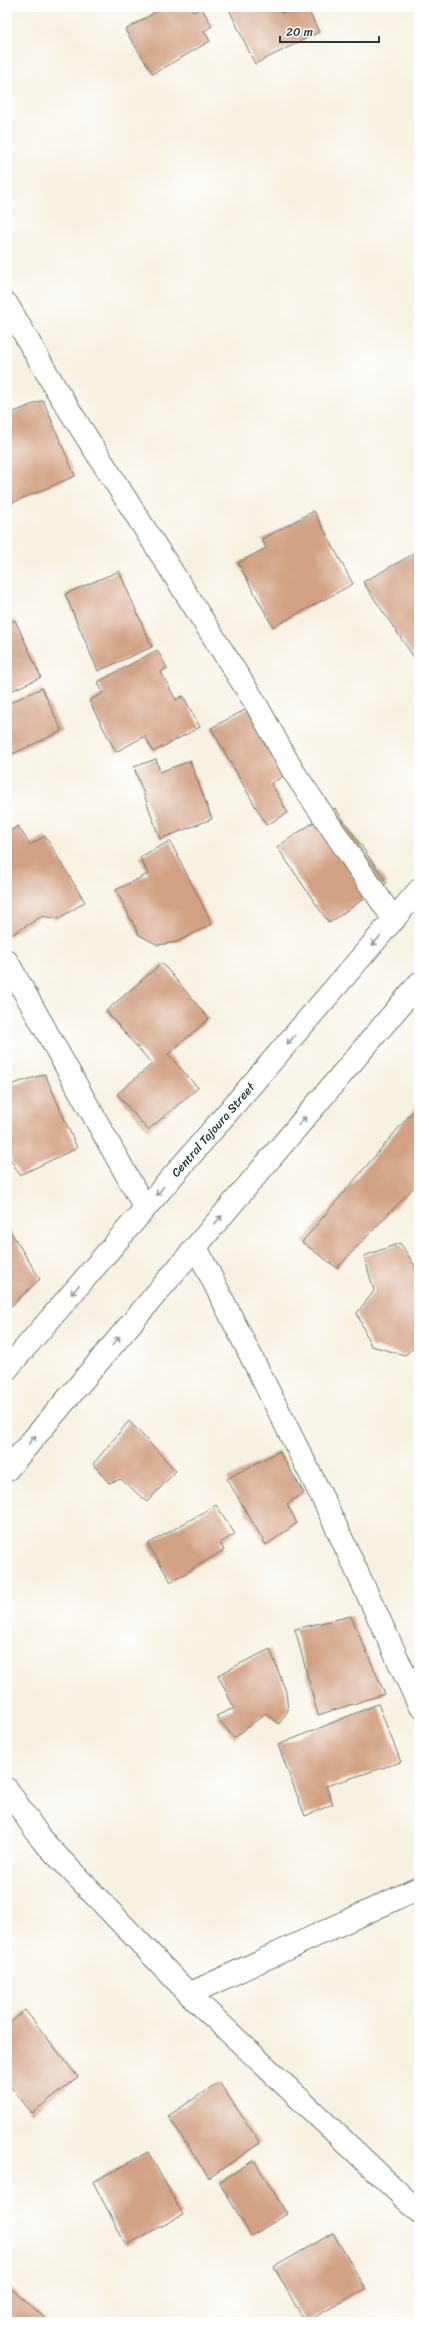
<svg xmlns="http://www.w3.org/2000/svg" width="426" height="2329" font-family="Sriracha,sans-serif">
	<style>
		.building { fill: #d2a183 }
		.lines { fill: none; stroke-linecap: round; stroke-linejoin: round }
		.minor-casing { stroke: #6b7c71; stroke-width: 24 }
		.major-casing { stroke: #6b7c71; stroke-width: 24 }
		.minor { stroke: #fff; stroke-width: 22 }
		.major { stroke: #fff; stroke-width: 22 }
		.oneway { stroke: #8f9e9a }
		.labels { text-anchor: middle; stroke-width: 3; stroke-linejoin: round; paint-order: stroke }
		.street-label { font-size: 12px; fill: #1f3d34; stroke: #fff }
	</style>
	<rect width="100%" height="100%" fill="#fff"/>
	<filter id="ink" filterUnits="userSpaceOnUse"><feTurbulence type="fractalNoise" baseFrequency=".025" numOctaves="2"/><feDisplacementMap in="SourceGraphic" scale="8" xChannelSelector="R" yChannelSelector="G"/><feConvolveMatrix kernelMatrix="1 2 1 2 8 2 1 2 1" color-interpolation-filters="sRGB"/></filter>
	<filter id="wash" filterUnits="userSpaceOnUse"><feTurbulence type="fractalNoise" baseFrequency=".012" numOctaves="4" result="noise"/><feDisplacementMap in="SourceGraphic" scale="16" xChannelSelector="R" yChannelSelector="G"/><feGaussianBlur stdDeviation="0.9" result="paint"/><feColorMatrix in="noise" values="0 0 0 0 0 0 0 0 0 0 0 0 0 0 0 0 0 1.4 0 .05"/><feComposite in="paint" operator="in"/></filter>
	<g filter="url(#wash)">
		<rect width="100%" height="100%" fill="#f7f1e2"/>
		<g id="blocks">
			<g class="building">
				<polygon points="164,7 190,7 194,12 201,7 212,26 204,31 210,41 153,74 125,30"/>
				<polygon points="228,7 278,7 281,13 307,8 319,32 255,64"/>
				<polygon points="43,400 75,476 7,505 7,415"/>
				<polygon points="314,511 353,584 273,627 238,563 266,548 262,539"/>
				<polygon points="419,551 419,656 415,659 363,582"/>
				<polygon points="119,571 152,647 98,671 65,594"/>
				<polygon points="15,620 41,677 7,693 7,624"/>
				<polygon points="157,650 167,668 161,672 176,700 183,696 200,727 153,752 145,736 116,752 89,701 103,693 98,682"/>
				<polygon points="42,688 62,731 8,756 7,704"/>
				<polygon points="256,704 293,771 271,783 288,813 266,825 211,728"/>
				<polygon points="156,759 160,772 190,761 212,819 160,839 134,767"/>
				<polygon points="335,808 387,883 329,923 277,847"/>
				<polygon points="18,826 30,845 45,836 85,902 58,919 42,916 10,936 7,932 7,833"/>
				<polygon points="170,841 212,924 177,942 158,945 139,935 116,890 148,874 140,857"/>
				<polygon points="162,963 209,1019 168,1054 198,1088 148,1130 117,1094 152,1064 106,1011"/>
				<polygon points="45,1074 77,1148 20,1175 7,1153 7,1086"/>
				<polygon points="419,1104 419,1182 337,1268 302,1242"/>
				<polygon points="7,1226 40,1279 7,1310"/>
				<polygon points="400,1243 419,1272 419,1343 405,1355 371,1346 357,1313 374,1291 364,1256"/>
				<polygon points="129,1421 176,1471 147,1502 121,1479 109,1483 93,1464"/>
				<polygon points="279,1451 304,1493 287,1504 297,1523 266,1545 227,1479"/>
				<polygon points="216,1505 235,1534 220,1543 224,1550 171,1582 148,1544"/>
				<polygon points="351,1616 385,1694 318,1715 295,1629"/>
				<polygon points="270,1649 286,1692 288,1710 279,1724 266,1713 234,1738 216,1716 234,1708 218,1675"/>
				<polygon points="378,1704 401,1762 326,1786 333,1804 305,1816 278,1745"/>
				<polygon points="25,2010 78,2077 32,2113 7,2082 7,2026"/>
				<polygon points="219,2082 260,2143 209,2178 168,2116"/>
				<polygon points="148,2152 183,2215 126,2245 93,2182"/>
				<polygon points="254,2160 287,2214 251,2236 219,2182"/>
				<polygon points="333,2233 366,2289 305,2322 274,2267"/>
				<polygon points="7,2285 46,2319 44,2322 7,2322"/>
			</g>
		</g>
	</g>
	<g filter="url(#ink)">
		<use href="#blocks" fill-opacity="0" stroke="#6b7c71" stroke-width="1"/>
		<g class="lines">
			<defs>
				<g id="minor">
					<polyline points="7,304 56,389 256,704 293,771 394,920"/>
					<polyline points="7,961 145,1208"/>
					<polyline points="196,1247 326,1505 419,1705"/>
					<polyline points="7,1789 42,1840 189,1994 419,2212"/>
					<polyline points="189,1994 419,1888"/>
				</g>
				<g id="major">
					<polyline points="7,1369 419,890"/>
					<polyline points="7,1470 419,983"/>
				</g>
			</defs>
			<use href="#minor" class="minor-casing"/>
			<use href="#major" class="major-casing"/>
			<use href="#minor" class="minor"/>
			<use href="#major" class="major"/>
		</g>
		<defs><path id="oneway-shaft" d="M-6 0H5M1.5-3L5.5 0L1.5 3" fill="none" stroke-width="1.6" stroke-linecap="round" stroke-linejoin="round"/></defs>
		<g class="oneway">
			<use href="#oneway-shaft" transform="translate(376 941) rotate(131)"/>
			<use href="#oneway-shaft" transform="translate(291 1040) rotate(131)"/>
			<use href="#oneway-shaft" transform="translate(302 1121) rotate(-50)"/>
			<use href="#oneway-shaft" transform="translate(160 1191) rotate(131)"/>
			<use href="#oneway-shaft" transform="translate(218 1220) rotate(-50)"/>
			<use href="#oneway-shaft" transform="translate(75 1290) rotate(131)"/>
			<use href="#oneway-shaft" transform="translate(116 1341) rotate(-50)"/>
			<use href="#oneway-shaft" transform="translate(32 1440) rotate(-50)"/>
		</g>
	</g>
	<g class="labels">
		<g class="street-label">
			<text transform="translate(213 1130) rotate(-49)" y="4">Central Tajoura Street</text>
		</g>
	</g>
	<rect width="426" height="2329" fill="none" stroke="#fff" stroke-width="24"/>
	<path d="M280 36v6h99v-6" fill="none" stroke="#1f3d34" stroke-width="2"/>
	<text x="286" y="36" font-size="12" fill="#1f3d34" stroke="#ffffff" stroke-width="3" paint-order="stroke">20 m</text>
</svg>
